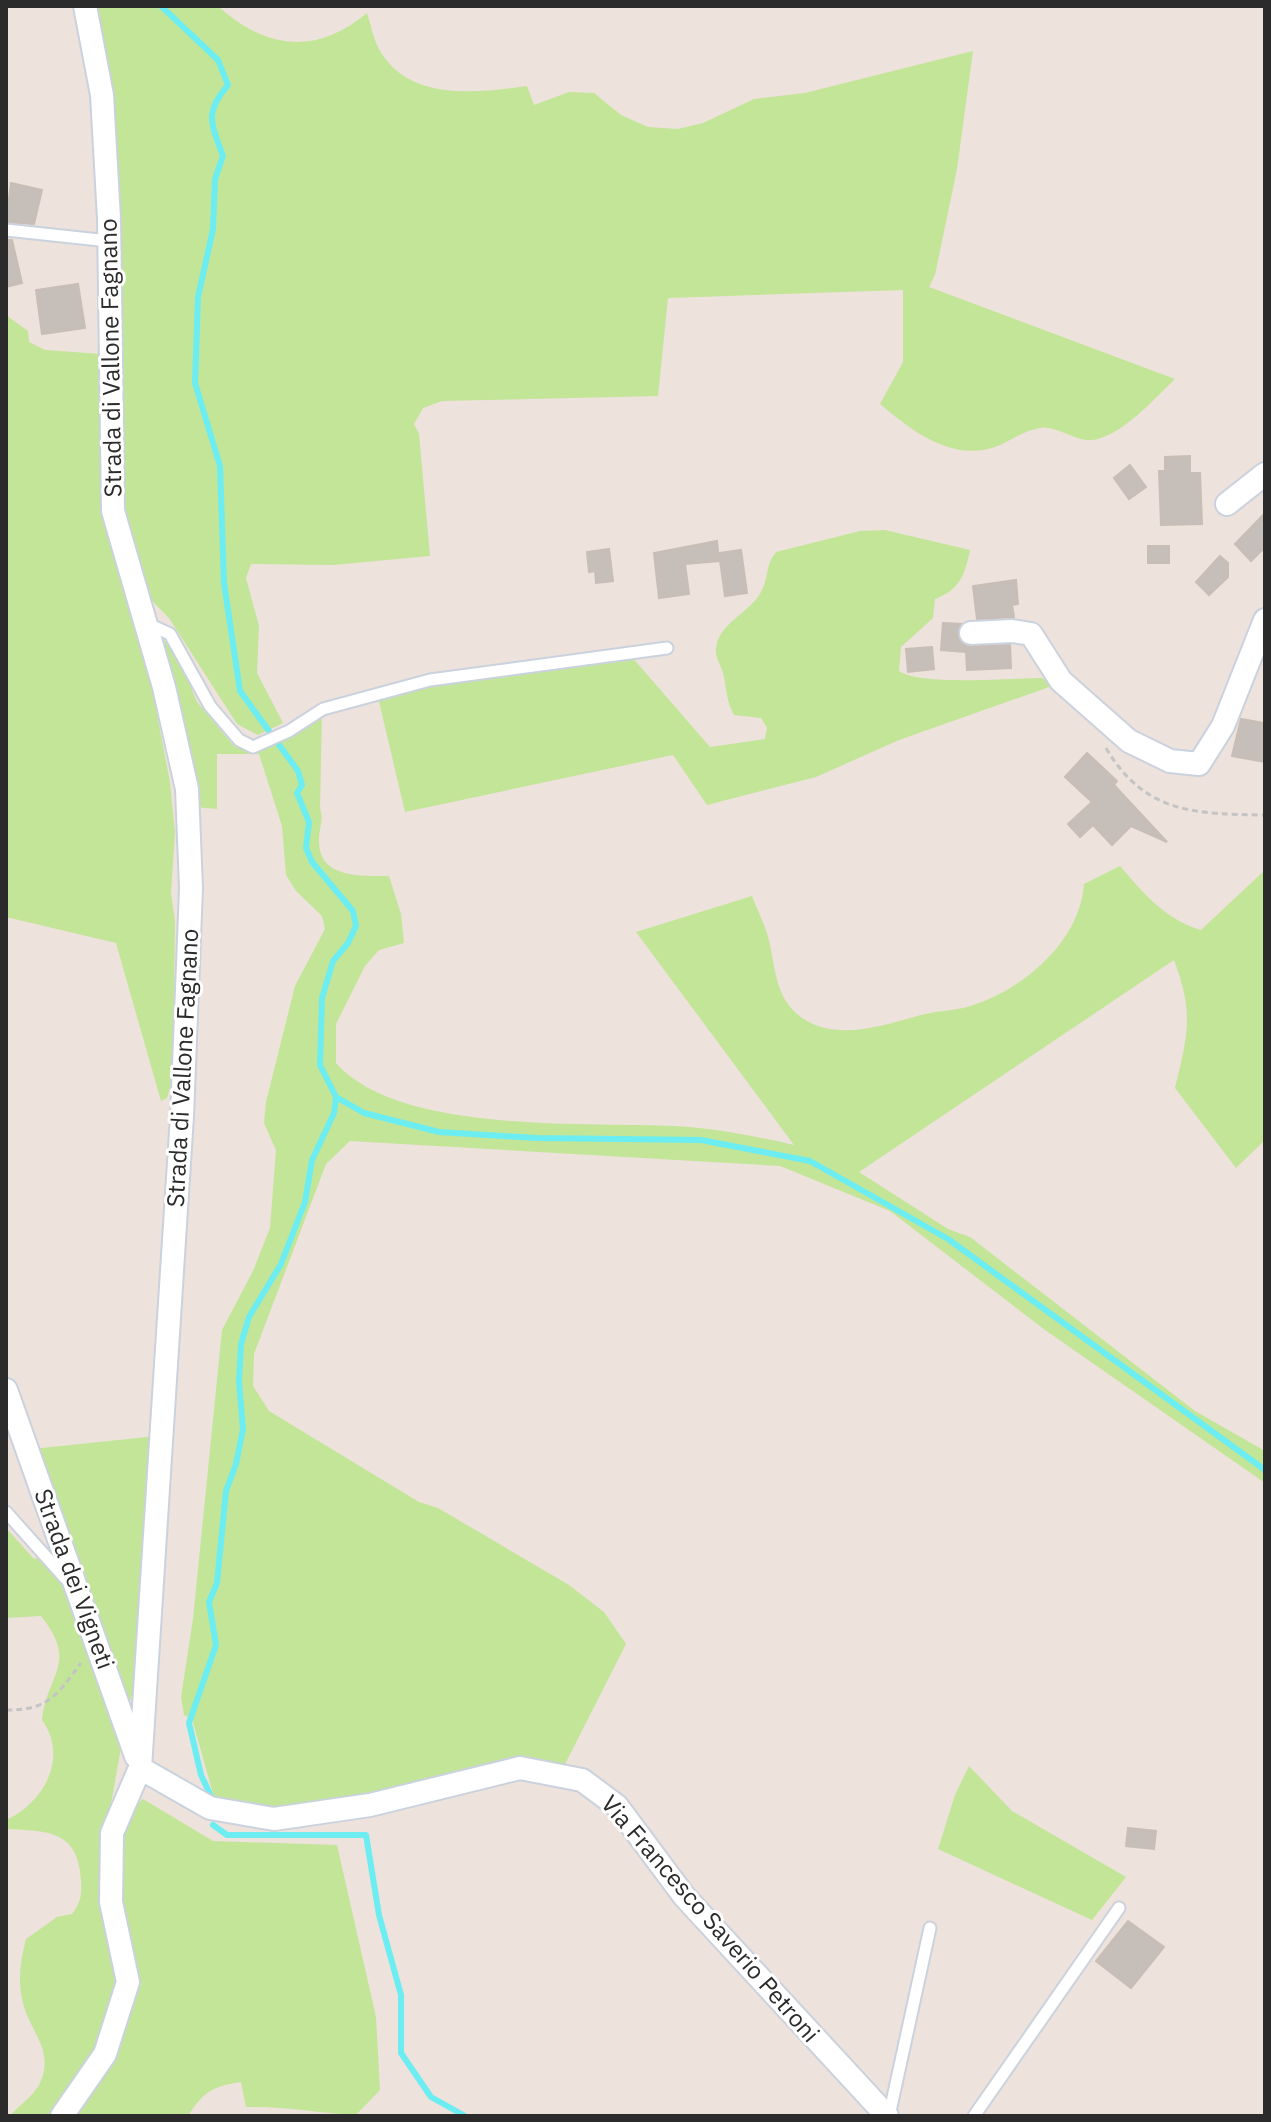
<svg xmlns="http://www.w3.org/2000/svg" width="1271" height="2122" font-family="'IBM Plex Sans',sans-serif">
	<style>
		.green { fill: #c3e597 }
		.lines { fill: none; stroke-linecap: round; stroke-linejoin: round }
		.stream { stroke: #6cedf2; stroke-width: 6 }
		.building { fill: #c6beb8; stroke: #c9beb6; stroke-width: 2 }
		.lane-casing { stroke: #cad2dd; stroke-width: 15 }
		.street-casing { stroke: #cad2dd; stroke-width: 26 }
		.path { stroke: #c4c4c4; stroke-width: 3; stroke-dasharray: 6 4; stroke-linecap: butt }
		.lane { stroke: #fff; stroke-width: 11 }
		.street { stroke: #fff; stroke-width: 22 }
		.labels { text-anchor: middle; stroke-width: 6; stroke-linejoin: round; paint-order: stroke }
		.street-label { font-size: 24px; fill: #2b2b2b; stroke: #fff }
	</style>
	<rect width="100%" height="100%" fill="#ede2dc"/>
	<g class="green">
		<path d="M95 6H218C266 50 317 55 367 13 371 25 374 43 382 54 412 101 479 93 527 86L534 105 569 92 594 93 621 115 648 127 678 129 703 123 754 99 805 93 973 51 957 169 935 275 929 287 1175 379C1155 398 1116 443 1086 440 1071 438 1053 425 1040 428 1022 431 1011 441 995 447 951 462 911 430 880 404L903 362V290L668 298 658 396 442 401 423 408 414 424 419 434 430 556 333 565 251 564 246 578 259 626 257 673 283 723 258 735 237 724 169 618 140 589 121 500 125 462 120 357Z"/>
		<polygon points="6,315 28,331 29,342 45,350 102,354 120,556 149,673 170,782 175,833 171,893 175,921 173,1077 167,1098 161,1101 116,943 6,917"/>
		<path d="M885 530 970 550C965 574 960 590 935 599L933 618 901 647 899 671C919 686 1013 678 1042 678L1055 685 899 740 816 777 707 805 673 755 405 812 377 693 631 656 710 747 765 739 767 728 761 718 734 715C726 701 727 689 723 673 721 666 715 657 716 649 718 623 750 613 761 592 769 578 765 565 776 552L860 531Z"/>
		<path d="M156 634 175 649 197 702 235 747 250 748 322 710 320 808C324 821 319 827 319 840 318 879 361 876 389 876L401 914 404 943 379 950 365 966 336 1024V1063C398 1134 585 1122 674 1126 715 1128 754 1136 794 1145L636 932 752 896C756 907 762 919 766 930 777 963 771 995 802 1018 837 1042 884 1025 921 1015 935 1011 949 1011 963 1008 1018 994 1080 944 1084 884L1120 866C1143 893 1166 920 1201 930L1265 870V1140L1236 1168 1175 1088C1188 1034 1194 1013 1174 960L859 1172 948 1229 970 1237 1195 1411 1265 1451V1483L1045 1330 890 1211 780 1166 350 1141 326 1164 254 1354 253 1386 269 1411 419 1502 438 1508 569 1585 604 1612 626 1644 561 1772 270 1816 216 1804 192 1719 184 1715 181 1697 193 1619 222 1330 253 1271 270 1228 276 1150 264 1123 266 1102 295 986 325 929 322 916 296 891 286 875 282 826 259 754H217V809L194 807Z"/>
		<path d="M157 1436 138 1676 128 1708 106 1832 125 1982 103 2046 59 2116H10C19 2105 34 2096 40 2083 54 2052 33 2035 24 2007 17 1983 20 1962 26 1939L57 1917 72 1914C81 1903 82 1894 81 1880 78 1830 48 1831 6 1829V1820C44 1803 69 1757 42 1720 47 1673 79 1664 41 1616L6 1618V1528L34 1559 50 1554 78 1576 32 1449Z"/>
		<polygon points="969,1766 1012,1811 1126,1877 1092,1920 938,1849 955,1795"/>
		<path d="M143 1799 213 1841 337 1845 376 2017 380 2090 356 2115C318 2113 284 2106 246 2107L241 2082C213 2086 203 2092 188 2116H70L119 2024 116 1864 125 1816Z"/>
	</g>
	<g class="lines">
		<g class="stream">
			<path d="M161 6 218 60 228 85C204 113 211 123 223 156L215 179 213 229 198 297 195 383 220 466 224 583 240 691 298 771 302 785 297 793 309 822 306 848 312 862 353 911 356 926 348 943 333 961 322 998 320 1065 336 1097 334 1113 312 1160 305 1202 281 1264 249 1317 241 1344 239 1382 243 1429 236 1464 226 1491 217 1583 209 1602 216 1645 189 1723 201 1775 211 1796"/>
			<polyline points="336,1097 364,1113 439,1132 536,1138 701,1140 810,1161 948,1239 1265,1470"/>
			<polyline points="213,1825 227,1835 366,1835 379,1915 401,1995 401,2053 431,2097 465,2116"/>
		</g>
	</g>
	<g class="building">
		<polygon points="11,183 42,190 34,224 6,222"/>
		<polygon points="6,240 12,240 22,283 6,287"/>
		<polygon points="78,284 85,328 42,334 36,290"/>
		<polygon points="1190,456 1190,473 1200,473 1202,524 1161,525 1159,471 1165,471 1165,457"/>
		<polygon points="1130,465 1146,487 1129,499 1114,478"/>
		<polygon points="1265,513 1265,547 1251,561 1235,544"/>
		<polygon points="717,541 719,561 685,564 689,594 659,598 654,553"/>
		<rect x="1148" y="546" width="21" height="17"/>
		<polygon points="609,549 613,581 596,583 595,571 589,572 587,552"/>
		<polygon points="741,550 747,593 725,596 719,553"/>
		<polygon points="1220,556 1228,563 1228,577 1209,595 1196,582"/>
		<polygon points="1016,580 1018,604 1012,605 1014,617 977,619 973,586"/>
		<polygon points="943,623 961,624 957,634 965,646 1010,645 1011,668 967,670 966,652 941,650"/>
		<polygon points="932,647 934,669 908,672 906,649"/>
		<polygon points="1241,719 1265,723 1265,762 1232,756"/>
		<polygon points="1087,753 1117,781 1114,785 1167,842 1131,826 1112,845 1093,825 1080,837 1068,824 1092,802 1065,777"/>
		<polygon points="1128,1828 1156,1831 1154,1849 1126,1846"/>
		<polygon points="1128,1921 1164,1947 1131,1988 1096,1961"/>
	</g>
	<g class="lines">
		<defs>
			<g id="lane">
				<polyline points="6,230 109,241"/>
				<polyline points="146,623 170,634 210,706 239,740 253,747 289,731 323,709 430,680 667,648"/>
				<polyline points="6,1512 66,1579"/>
				<polyline points="889,2116 930,1928"/>
				<polyline points="974,2116 1119,1908"/>
			</g>
			<g id="street">
				<polyline points="1227,504 1265,474"/>
				<polyline points="971,633 1012,631 1031,634 1061,681 1129,741 1170,761 1199,764 1223,726 1265,620"/>
				<polyline points="6,1390 136,1756"/>
				<polyline points="140,1768 210,1808 274,1819 370,1805 520,1768 582,1780 617,1806 684,1896 887,2116"/>
				<polyline points="62,2116 105,2054 128,1982 111,1902 112,1833 140,1768 182,1116 191,888 187,789 164,687 113,511 109,219 102,95 85,6"/>
			</g>
		</defs>
		<use href="#lane" class="lane-casing"/>
		<use href="#street" class="street-casing"/>
		<g class="path">
			<path d="M1106 748C1145 814 1196 814 1265 815"/>
			<path d="M6 1710C48 1711 58 1694 81 1663"/>
		</g>
		<use href="#lane" class="lane"/>
		<use href="#street" class="street"/>
	</g>
	<g class="labels">
		<g class="street-label">
			<text transform="translate(111 358) rotate(-91)" y="8">Strada di Vallone Fagnano</text>
			<text transform="translate(183 1068) rotate(-87)" y="8">Strada di Vallone Fagnano</text>
			<text transform="translate(74 1579) rotate(70)" y="8">Strada dei Vigneti</text>
			<text transform="translate(710 1919) rotate(49)" y="8">Via Francesco Saverio Petroni</text>
		</g>
	</g>
	<rect width="1271" height="2122" fill="none" stroke="#2b2b2b" stroke-width="16"/>
</svg>
